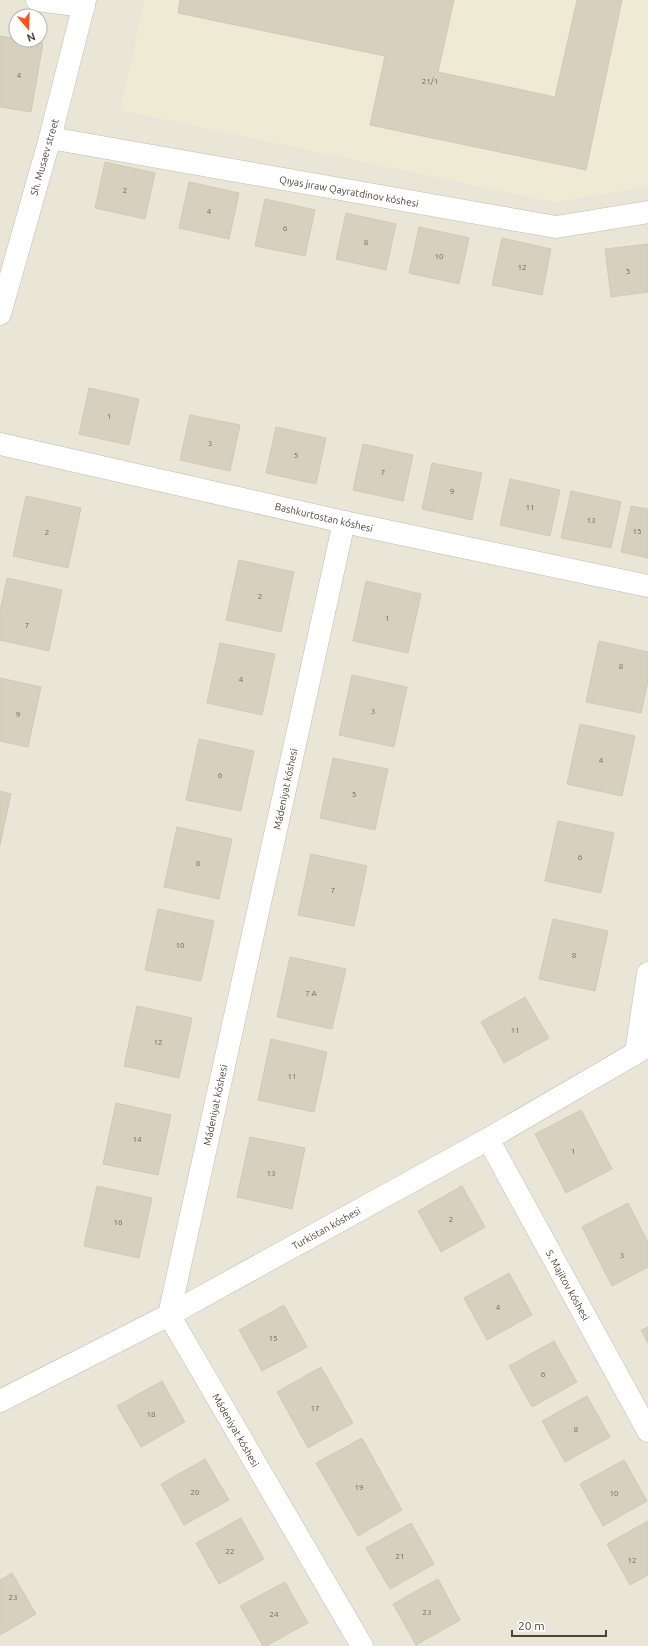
<svg xmlns="http://www.w3.org/2000/svg" width="648" height="1646" font-family="Ubuntu,sans-serif">
	<style>
		.residential { fill: #eae6d7; fill-rule: evenodd }
		.education { fill: #efead3 }
		.building { fill: #d8d0be; stroke: #d3c9b1 }
		.lines { fill: none; stroke-linecap: round; stroke-linejoin: round }
		.minor-casing { stroke: #c2bcab; stroke-width: 23 }
		.minor { stroke: #fff; stroke-width: 22 }
		.labels { text-anchor: middle; stroke-width: 4; stroke-linejoin: round; paint-order: stroke }
		.number-label { font-size: 8px; fill: #6e6759 }
		.street-label { font-size: 10px; fill: #4a4437; stroke: #fff }
	</style>
	<rect width="100%" height="100%" fill="#f5f3e9"/>
	<path class="residential" d="M0 0H648V1646H0ZM16 16H40V40H16Z"/>
	<polygon class="education" points="145,0 648,0 648,183 639,188 554,202 120,110"/>
	<g class="building">
		<polygon points="180,0 454,0 438,72 555,97 577,0 622,0 586,170 370,125 385,56 178,13"/>
		<polygon points="0,36 43,43 31,112 0,107"/>
		<polygon points="105,162 155,173 145,219 95,208"/>
		<polygon points="189,182 239,193 229,239 179,228"/>
		<polygon points="265,199 315,210 305,256 255,246"/>
		<polygon points="346,213 396,224 386,270 336,259"/>
		<polygon points="419,227 469,238 459,284 409,273"/>
		<polygon points="502,238 551,249 542,295 492,285"/>
		<polygon points="648,244 648,292 611,297 605,249"/>
		<polygon points="89,388 139,399 129,445 79,434"/>
		<polygon points="190,415 240,425 230,471 180,460"/>
		<polygon points="276,427 326,438 316,484 266,473"/>
		<polygon points="363,444 413,455 403,501 353,490"/>
		<polygon points="432,463 482,473 472,520 422,509"/>
		<polygon points="510,479 560,490 550,536 500,525"/>
		<polygon points="571,491 621,502 611,548 561,538"/>
		<polygon points="26,496 81,508 68,568 13,556"/>
		<polygon points="631,506 648,509 648,558 621,552"/>
		<polygon points="239,560 294,572 281,632 226,620"/>
		<polygon points="7,578 62,590 49,651 0,640 0,611"/>
		<polygon points="366,581 421,594 408,653 353,641"/>
		<polygon points="599,641 648,652 648,681 641,713 586,702"/>
		<polygon points="220,643 275,654 262,715 207,703"/>
		<polygon points="352,675 407,687 394,747 339,735"/>
		<polygon points="0,678 41,687 28,747 0,741"/>
		<polygon points="580,724 635,736 622,796 567,784"/>
		<polygon points="199,739 254,751 241,811 186,800"/>
		<polygon points="333,758 388,769 375,830 320,818"/>
		<polygon points="0,791 11,794 0,845"/>
		<polygon points="558,821 614,833 601,893 545,881"/>
		<polygon points="177,827 232,839 219,899 164,887"/>
		<polygon points="311,854 367,866 354,926 298,915"/>
		<polygon points="158,909 214,921 201,981 145,970"/>
		<polygon points="553,919 608,931 595,991 539,979"/>
		<polygon points="290,957 346,969 332,1029 277,1017"/>
		<polygon points="525,997 549,1038 504,1063 481,1022"/>
		<polygon points="137,1006 192,1018 179,1078 124,1066"/>
		<polygon points="271,1039 327,1052 314,1112 258,1100"/>
		<polygon points="116,1103 171,1115 158,1175 103,1164"/>
		<polygon points="581,1110 612,1169 566,1193 535,1134"/>
		<polygon points="250,1137 305,1148 292,1209 237,1197"/>
		<polygon points="97,1186 152,1198 139,1258 84,1246"/>
		<polygon points="462,1186 485,1227 441,1252 418,1211"/>
		<polygon points="628,1203 648,1242 648,1267 612,1286 582,1227"/>
		<polygon points="509,1273 532,1315 487,1340 464,1298"/>
		<polygon points="284,1305 307,1347 262,1371 239,1330"/>
		<polygon points="648,1327 648,1343 641,1330"/>
		<polygon points="554,1341 577,1382 532,1407 509,1366"/>
		<polygon points="321,1367 353,1423 308,1448 277,1392"/>
		<polygon points="162,1381 185,1422 141,1447 117,1406"/>
		<polygon points="587,1396 610,1437 565,1462 542,1421"/>
		<polygon points="362,1438 402,1510 358,1536 316,1463"/>
		<polygon points="205,1459 229,1500 184,1525 161,1484"/>
		<polygon points="624,1460 647,1501 603,1526 580,1484"/>
		<polygon points="241,1518 264,1559 219,1584 196,1543"/>
		<polygon points="648,1521 648,1575 630,1585 607,1544"/>
		<polygon points="411,1523 434,1564 390,1589 366,1548"/>
		<polygon points="12,1573 36,1614 0,1635 0,1580"/>
		<polygon points="438,1579 460,1620 416,1645 393,1604"/>
		<polygon points="285,1582 308,1623 266,1646 263,1646 240,1606"/>
	</g>
	<g class="lines">
		<defs>
			<g id="minor">
				<polyline points="37,0 84,6"/>
				<polyline points="50,138 556,227 648,212"/>
				<polyline points="0,314 50,138 85,0"/>
				<polyline points="0,444 344,522 648,586"/>
				<polyline points="344,522 169,1315 362,1646"/>
				<polyline points="636,1053 648,973"/>
				<polyline points="488,1139 648,1431"/>
				<polyline points="0,1401 169,1315 488,1139 648,1046"/>
			</g>
		</defs>
		<use href="#minor" class="minor-casing"/>
		<use href="#minor" class="minor"/>
	</g>
	<g class="labels">
		<g class="number-label">
			<text x="19" y="78">4</text>
			<text x="430" y="84">21/1</text>
			<text x="125" y="193">2</text>
			<text x="209" y="214">4</text>
			<text x="285" y="231">6</text>
			<text x="366" y="245">8</text>
			<text x="439" y="259">10</text>
			<text x="522" y="270">12</text>
			<text x="628" y="274">5</text>
			<text x="109" y="419">1</text>
			<text x="210" y="446">3</text>
			<text x="296" y="458">5</text>
			<text x="383" y="475">7</text>
			<text x="452" y="494">9</text>
			<text x="530" y="510">11</text>
			<text x="591" y="523">13</text>
			<text x="637" y="534">15</text>
			<text x="47" y="535">2</text>
			<text x="260" y="599">2</text>
			<text x="387" y="621">1</text>
			<text x="27" y="628">7</text>
			<text x="621" y="669">8</text>
			<text x="241" y="682">4</text>
			<text x="373" y="714">3</text>
			<text x="18" y="717">9</text>
			<text x="601" y="763">4</text>
			<text x="220" y="778">6</text>
			<text x="354" y="797">5</text>
			<text x="580" y="860">6</text>
			<text x="198" y="866">8</text>
			<text x="333" y="893">7</text>
			<text x="180" y="948">10</text>
			<text x="574" y="958">8</text>
			<text x="311" y="996">7 А</text>
			<text x="515" y="1033">11</text>
			<text x="158" y="1045">12</text>
			<text x="292" y="1079">11</text>
			<text x="137" y="1142">14</text>
			<text x="573" y="1154">1</text>
			<text x="271" y="1176">13</text>
			<text x="451" y="1222">2</text>
			<text x="118" y="1225">16</text>
			<text x="622" y="1258">3</text>
			<text x="498" y="1310">4</text>
			<text x="273" y="1341">15</text>
			<text x="543" y="1377">6</text>
			<text x="315" y="1411">17</text>
			<text x="151" y="1417">18</text>
			<text x="576" y="1432">8</text>
			<text x="359" y="1490">19</text>
			<text x="195" y="1495">20</text>
			<text x="614" y="1496">10</text>
			<text x="230" y="1554">22</text>
			<text x="400" y="1559">21</text>
			<text x="632" y="1563">12</text>
			<text x="13" y="1600">23</text>
			<text x="427" y="1615">23</text>
			<text x="274" y="1617">24</text>
		</g>
		<g class="street-label">
			<text transform="translate(44 157) rotate(-74)" y="4">Sh. Musaev street</text>
			<text transform="translate(349 191) rotate(10)" y="4">Qıyas jıraw Qayratdinov kóshesi</text>
			<text transform="translate(324 517) rotate(13)" y="4">Bashkurtostan kóshesi</text>
			<text transform="translate(285 789) rotate(-78)" y="4">Mádeniyat kóshesi</text>
			<text transform="translate(215 1105) rotate(-78)" y="4">Mádeniyat kóshesi</text>
			<text transform="translate(326 1228) rotate(-29)" y="4">Turkistan kóshesi</text>
			<text transform="translate(568 1285) rotate(61)" y="4">S. Majitov kóshesi</text>
			<text transform="translate(236 1430) rotate(60)" y="4">Mádeniyat kóshesi</text>
		</g>
	</g>
	<g transform="translate(28 28) rotate(161)"><circle r="19" fill="#ffffff" stroke="#b7b4af"/>
	<path d="M0-3L7 15L0 10L-7 15Z" fill="#ff5217"/>
	<text y="-6" font-size="11" font-weight="bold" text-anchor="middle" fill="#4a4437">N</text>
	</g>
	<path d="M512 1630v6h94v-6" fill="none" stroke="#4a4437" stroke-width="2"/>
	<text x="518" y="1630" font-size="12" fill="#4a4437" stroke="#ffffff" stroke-width="3" paint-order="stroke">20 m</text>
</svg>
